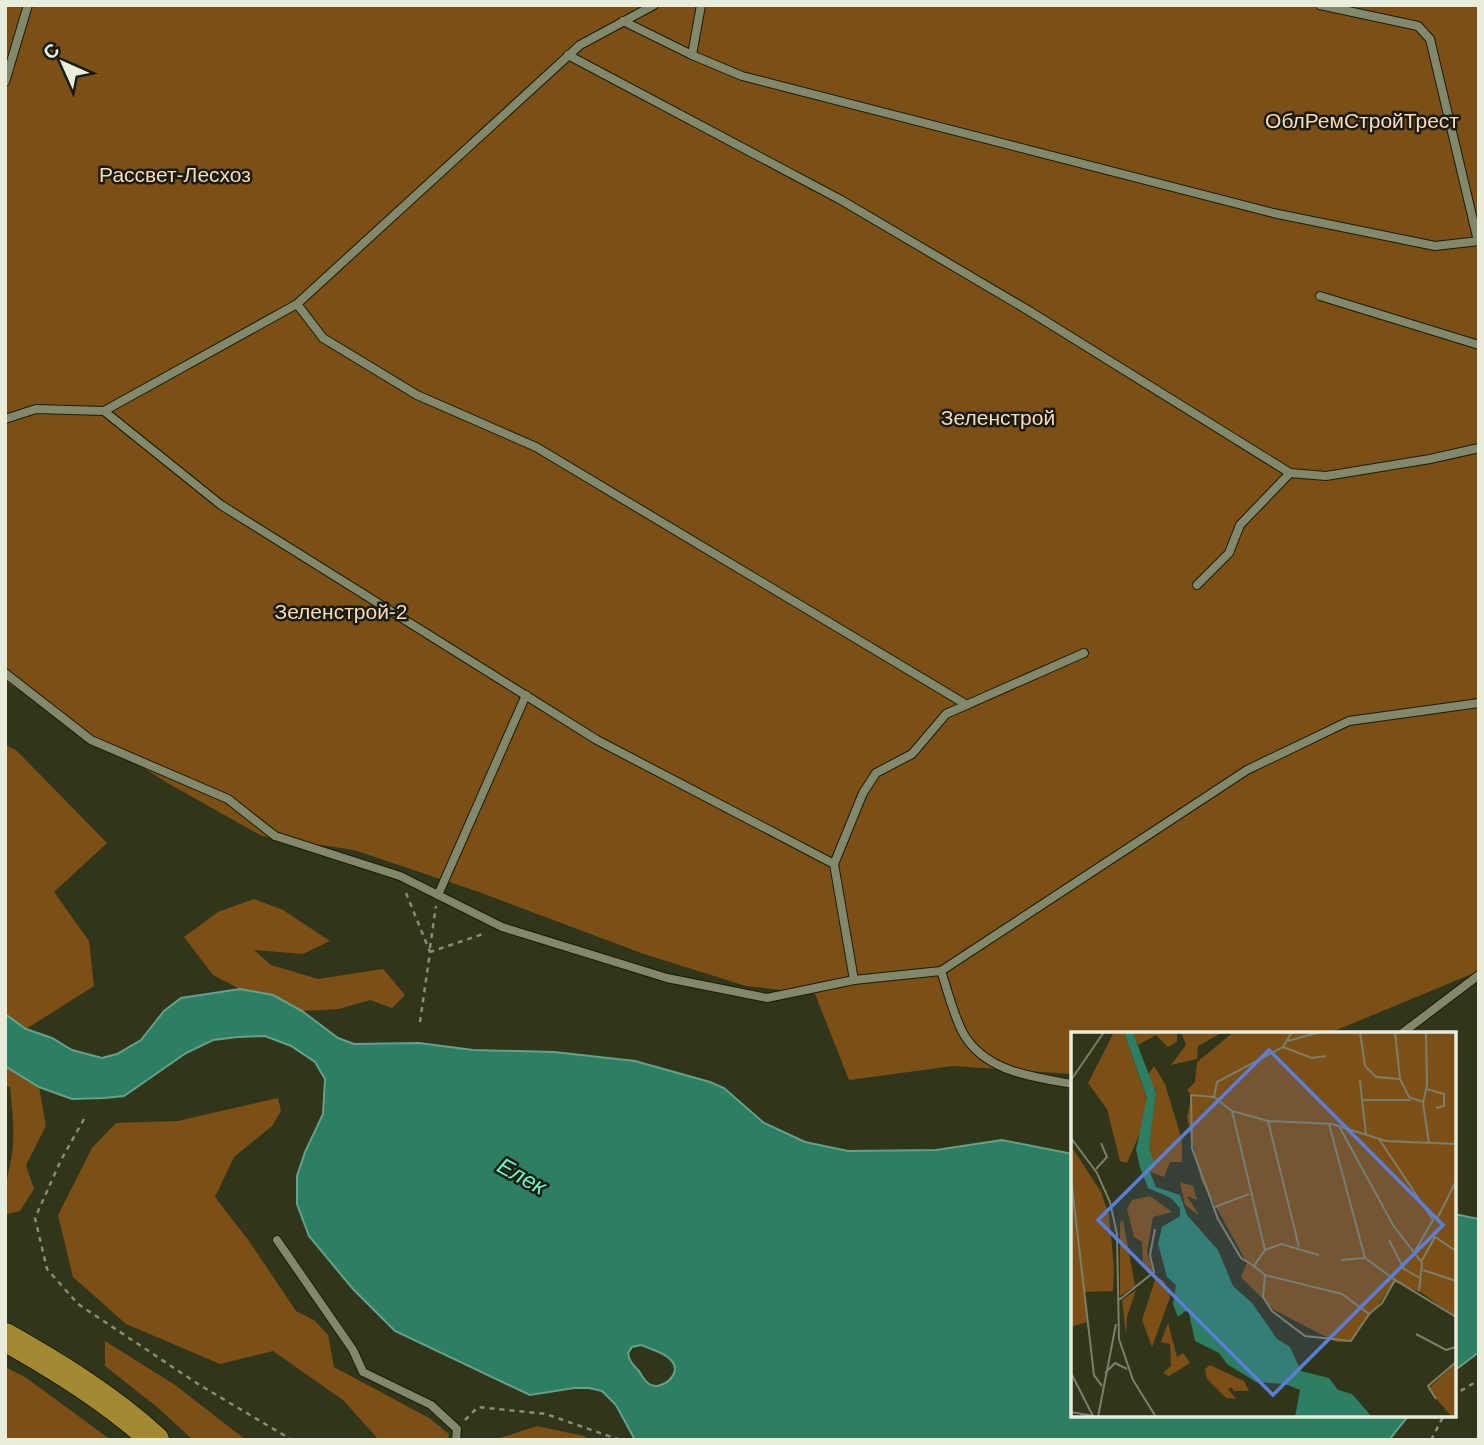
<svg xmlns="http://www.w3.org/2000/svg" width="1484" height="1445" font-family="Helvetica,sans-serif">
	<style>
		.green { fill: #7c4f16 }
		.water { fill: #2d7f64; stroke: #65a088; stroke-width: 2; fill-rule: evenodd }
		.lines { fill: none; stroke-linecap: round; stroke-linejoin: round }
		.lane-casing { stroke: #191d04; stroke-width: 10 }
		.highway-casing { stroke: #191d04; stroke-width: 30 }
		.path { stroke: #888d77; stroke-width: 2.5; stroke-dasharray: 5 5; stroke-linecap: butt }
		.lane { stroke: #82886b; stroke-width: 8 }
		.highway { stroke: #a38931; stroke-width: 28 }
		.labels { text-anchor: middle; stroke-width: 5; stroke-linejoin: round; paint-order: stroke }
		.park-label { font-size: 21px; fill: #fbdab9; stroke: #1a1c11 }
		.water-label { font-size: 23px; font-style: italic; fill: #69f9c8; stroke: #1a1c11 }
		.inset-road { fill: none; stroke: #7b7f68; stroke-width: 2 }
		.view { fill: #5a7ed9; fill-opacity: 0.15; stroke: #5a7ed9; stroke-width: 3.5 }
		.inset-edge { fill: none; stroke: #e9eddc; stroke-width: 3.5 }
	</style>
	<rect width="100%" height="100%" fill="#31361b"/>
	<g class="green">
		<polygon points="5,5 1479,5 1479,971 1327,1034 1073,1034 1073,1074 953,1066 849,1080 815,994 746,986 644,954 479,892 354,850 262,836 171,785 5,681"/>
		<polygon points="5,745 16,750 107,843 54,892 89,941 94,986 26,1029 5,1014"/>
		<polygon points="254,899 283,910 330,941 303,954 254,950 271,965 318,979 383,969 405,995 392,1008 370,1000 339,1009 302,1011 273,995 240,989 213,975 184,937 218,912"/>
		<path d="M5 1066 39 1087 46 1126 26 1165 34 1189 20 1211 7 1214C3 1192 8 1175 12 1154 15 1132 12 1108 10 1087L5 1085Z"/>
		<polygon points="278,1098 281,1111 272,1126 234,1157 215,1197 249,1241 296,1311 314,1320 328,1335 334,1367 429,1418 449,1434 448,1440 379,1440 343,1400 273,1351 220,1364 126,1324 73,1277 58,1215 92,1148 116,1123 178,1121"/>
		<polygon points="105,1341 175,1385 246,1440 193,1440 157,1407 105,1366"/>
		<polygon points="5,1367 25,1377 111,1440 5,1440"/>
		<polygon points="537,1426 584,1436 590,1440 494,1440"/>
	</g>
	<g class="water">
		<path d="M240 989 273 995 302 1011 338 1038 354 1044 419 1043 473 1050 554 1052 635 1061 710 1082 724 1088 764 1123 805 1142 848 1151 936 1150 1002 1140 1073 1154V1415H1409L1389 1440H635L616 1405 602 1391 589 1388H574L530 1395 395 1331 353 1289 309 1236 297 1204V1176L305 1152 323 1114 325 1079 315 1062 291 1046 265 1036 238 1037 213 1040 186 1053 124 1096 104 1098 72 1099 39 1087 5 1066V1014L26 1029 52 1038 72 1050 102 1058 117 1054 141 1040 164 1011 181 998ZM641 1345C650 1349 670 1354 674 1365 679 1377 660 1391 649 1384 646 1382 641 1375 639 1371 633 1365 629 1361 628 1353L632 1347Z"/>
		<polygon points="1454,1214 1479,1219 1479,1352 1454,1371"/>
	</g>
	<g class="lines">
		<defs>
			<g id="lane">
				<polyline points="654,5 580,45 297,304 104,411 221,505 597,740 834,864 854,980 941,971 1247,770 1349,721 1479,703"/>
				<polyline points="1320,5 1418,26 1430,39 1478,241"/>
				<polyline points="623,21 692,55 742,76 1273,213 1435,246 1479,241"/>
				<polyline points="568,55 841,200 1026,309 1290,473"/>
				<polyline points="692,55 701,5"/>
				<polyline points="5,82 28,5"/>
				<polyline points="1320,296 1479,345"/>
				<polyline points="297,304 323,338 417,395 536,447 967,705"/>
				<polyline points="5,419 36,409 104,411"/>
				<polyline points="1197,585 1229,553 1240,525 1290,473 1326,476 1430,459 1479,448"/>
				<polyline points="5,673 91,740 228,799 275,836 400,876 502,927 667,978 767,998 854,980"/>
				<polyline points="834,864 863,793 876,773 912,754 946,714 1084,653"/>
				<polyline points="438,895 526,695"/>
				<path d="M941 971C948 991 953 1014 963 1033 985 1072 1033 1077 1073 1084"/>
				<polyline points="1401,1034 1479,975"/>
				<polyline points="277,1240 353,1350 363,1372 431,1405 457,1429 456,1440"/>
			</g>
			<path id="highway" d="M5 1337C58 1367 110 1399 155 1440"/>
		</defs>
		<use href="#lane" class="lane-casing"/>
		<use href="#highway" class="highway-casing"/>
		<g class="path">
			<polyline points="406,893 430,952"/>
			<polyline points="430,948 436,906"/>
			<polyline points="420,1022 430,952 486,933"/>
			<polyline points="84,1119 61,1160 35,1218 47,1269 78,1304 198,1384 292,1440"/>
			<polyline points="1454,1398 1457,1393 1479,1380"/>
			<polyline points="465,1420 478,1407 546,1414 620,1440"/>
			<polyline points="1431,1440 1444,1415"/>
		</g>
		<use href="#lane" class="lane"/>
		<use href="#highway" class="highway"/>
	</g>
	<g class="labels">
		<g class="park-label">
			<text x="1362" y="128">ОблРемСтройТрест</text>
			<text x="175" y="182">Рассвет-Лесхоз</text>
			<text x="998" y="425">Зеленстрой</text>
			<text x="341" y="619">Зеленстрой-2</text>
		</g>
		<g class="water-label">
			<text transform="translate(522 1176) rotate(29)" y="8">Елек</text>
		</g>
	</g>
	<g transform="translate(1071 1032)">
		<rect width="385" height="385" fill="#31361b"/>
		<path d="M43 0H53L76 67 75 87 56 131 49 129 36 77 17 51ZM61 0H106V10L97 15 85 3 67 13ZM110 0H152L127 14 126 27 100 33 115 13ZM163 0H385V286L351 261 324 250 279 310H265L203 278 170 245 176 231 130 148 116 85 121 64 116 58 124 50 126 30ZM83 34 94 52 111 108V130H99L93 145 79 140 83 132 78 115 85 60 77 43ZM0 114 30 160 38 183 43 236 42 259 14 260 16 290 0 295ZM109 150 122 154 126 168 116 164 128 183 114 173ZM79 164 101 180 82 185 76 219 82 240 78 242 72 235 71 210 63 205 56 177 61 168ZM52 188 64 254 49 264V191ZM85 245 93 249 99 265 81 315 71 288ZM65 258 56 285 55 303 51 268ZM97 291 106 325 112 321 119 331 98 344 92 341 100 334 99 312 90 310ZM385 331V385H381L357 357ZM139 333 173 349 178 359H163L160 355 157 357 165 367 155 366 136 347 134 337Z" fill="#7c4f16"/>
		<path d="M53 0 62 1 85 61 78 115 83 130 79 140 85 155 109 163 116 183 147 218 162 254 181 271 206 307 219 315 230 339 258 346 267 358 281 362 301 385H224L229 358 214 352 185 350 156 332 148 321 124 309 117 277 107 285 102 272 105 253 96 245 87 212 91 195 109 184V176L100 166 77 156 69 135 65 118 76 66Z" fill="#2d7f64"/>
		<path class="inset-road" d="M289 0 294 34 305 45 329 47M324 0 329 47 338 65 352 70M355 0 356 53 352 71 358 111M217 9 249 0M212 15 241 26 255 24M0 48 33 0M289 48 291 68H340M356 57 373 62V74L365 76M143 65 146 50 212 15 221 0M291 68 295 102M161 79 143 65 120 63 121 116 147 187 170 226 183 234M197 89 228 215M258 92 294 226M268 94 322 193 351 231 348 259M0 106 26 141 39 170 46 202 48 307 62 348 85 385M308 107 362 188 343 221M385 112 315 109 261 92 197 89 161 79 194 218 183 234 194 243 271 262 298 282 311 271 324 248 385 285M25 137 36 125 30 111M0 146 23 343 31 354M144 175 178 162M366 187 385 149M318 208 333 237 349 246M194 218 210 212 248 223M270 228 294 226 324 248M350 230 364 205 385 219M352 238 385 249M194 243 192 265 201 279 234 304 280 309 298 282M48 268 83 240 79 223 84 197M345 302 375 318 385 315M0 341 22 384M34 341 44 331 56 337M365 367 357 354 385 330M0 380 23 384M27 385 45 292"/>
		<path class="view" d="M198 18 372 193 202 363 27 188Z"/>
		<rect width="385" height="385" class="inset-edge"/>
	</g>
	<rect width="1484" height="1445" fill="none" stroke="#e9eddc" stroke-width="14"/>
	<g transform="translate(63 63) rotate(315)" stroke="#1a1c11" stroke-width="5" paint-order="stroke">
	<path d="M0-5L12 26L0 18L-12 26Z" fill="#e9eddc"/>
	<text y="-10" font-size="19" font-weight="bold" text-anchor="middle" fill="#e9eddc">С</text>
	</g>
</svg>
